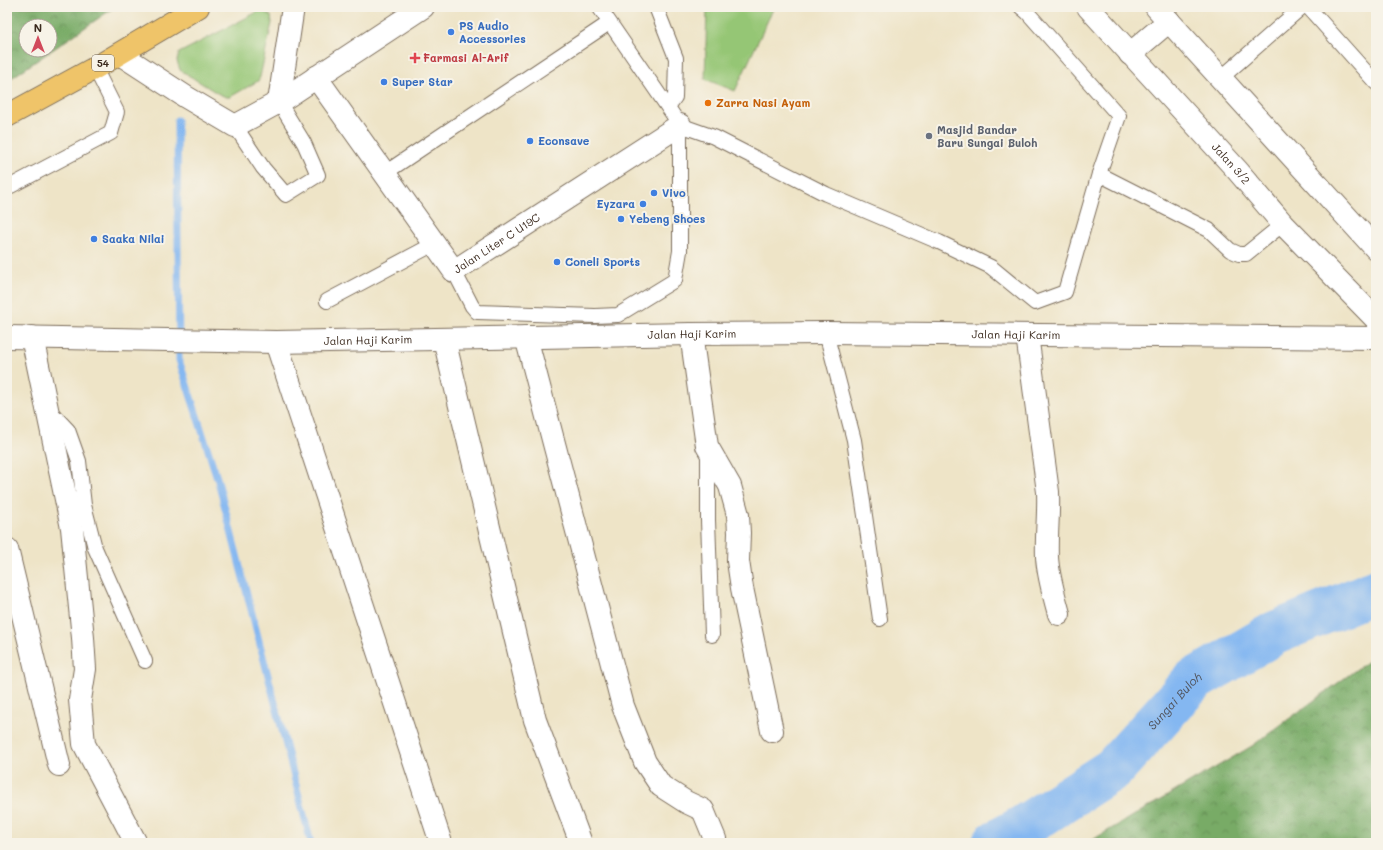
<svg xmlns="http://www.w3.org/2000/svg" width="1383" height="850" font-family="Mali,sans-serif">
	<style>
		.grass { fill: #95c675; stroke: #68784a }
		.forest { fill: url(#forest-crowns); stroke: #5a6a42; fill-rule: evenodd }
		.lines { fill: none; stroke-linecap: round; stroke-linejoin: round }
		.stream { stroke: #84b7f1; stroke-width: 7 }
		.river { stroke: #84b7f1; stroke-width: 44 }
		.lane-casing { stroke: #7a6b59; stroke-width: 16 }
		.street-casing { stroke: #7a6b59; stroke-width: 24 }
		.highway-casing { stroke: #7a6b59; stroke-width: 24 }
		.lane { stroke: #fff; stroke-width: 14 }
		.street { stroke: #fff; stroke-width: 22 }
		.highway { stroke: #efc469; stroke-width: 22 }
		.shop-dot { fill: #3f7fe0; stroke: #f7f3e8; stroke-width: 1.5 }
		.health-dot { fill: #e0444e; stroke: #f7f3e8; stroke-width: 1.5 }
		.food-dot { fill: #e8710a; stroke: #f7f3e8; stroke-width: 1.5 }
		.worship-dot { fill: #6b7280; stroke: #f7f3e8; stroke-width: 1.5 }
		.labels { text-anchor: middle; stroke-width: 4; stroke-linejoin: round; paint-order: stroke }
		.shield { fill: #f7f3e8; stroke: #73665b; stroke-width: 1 }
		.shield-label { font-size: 10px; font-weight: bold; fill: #3b2a1e }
		.shop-label { font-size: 11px; font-weight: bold; fill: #366cbe; stroke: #f7f3e8; text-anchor: start }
		.health-label { font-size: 11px; font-weight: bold; fill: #be3a42; stroke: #f7f3e8; text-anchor: start }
		.food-label { font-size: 11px; font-weight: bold; fill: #c56008; stroke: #f7f3e8; text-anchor: start }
		.worship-label { font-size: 11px; font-weight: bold; fill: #5b616d; stroke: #f7f3e8; text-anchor: start }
		.street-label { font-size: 11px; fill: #3b2a1e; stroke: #f7f3e8 }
		.water-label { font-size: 12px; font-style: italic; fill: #51545d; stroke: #f7f3e8 }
	</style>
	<defs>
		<pattern id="forest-crowns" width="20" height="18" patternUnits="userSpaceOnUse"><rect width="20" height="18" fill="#78ab66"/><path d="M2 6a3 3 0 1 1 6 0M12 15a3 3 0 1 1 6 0" fill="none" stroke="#648b53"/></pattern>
	</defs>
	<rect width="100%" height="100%" fill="#f7f3e8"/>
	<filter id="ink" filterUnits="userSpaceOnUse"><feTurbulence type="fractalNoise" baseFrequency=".025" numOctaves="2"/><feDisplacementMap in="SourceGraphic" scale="8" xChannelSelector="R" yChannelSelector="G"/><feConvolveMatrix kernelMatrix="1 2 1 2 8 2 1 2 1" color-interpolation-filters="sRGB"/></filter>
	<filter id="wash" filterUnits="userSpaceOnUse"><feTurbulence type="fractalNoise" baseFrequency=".012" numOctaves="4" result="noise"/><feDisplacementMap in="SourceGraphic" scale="16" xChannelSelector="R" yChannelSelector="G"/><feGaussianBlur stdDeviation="0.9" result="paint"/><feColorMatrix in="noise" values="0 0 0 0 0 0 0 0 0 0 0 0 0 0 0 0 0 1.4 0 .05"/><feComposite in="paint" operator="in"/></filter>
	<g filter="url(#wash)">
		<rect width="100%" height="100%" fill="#eee4c7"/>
		<g class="grass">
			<polygon points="707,7 774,7 735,91 705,79"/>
			<polygon points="261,10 271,16 272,23 260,77 258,81 230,97 226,97 217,93 180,70 177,61 179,53"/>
		</g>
		<g class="forest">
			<path d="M7 7H115L7 81ZM26 26H50V50H26Z"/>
			<polygon points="1376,655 1376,843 1087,843 1252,746"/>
		</g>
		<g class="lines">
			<polyline class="stream" points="177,120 179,360 218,481 311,843"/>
			<path class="river" id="s1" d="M994 843 1023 827 1113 769 1194 680 1275 633 1376 591"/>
		</g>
	</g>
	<g filter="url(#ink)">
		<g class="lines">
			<defs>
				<g id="lane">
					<polyline points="656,7 676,58 675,97 668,107"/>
					<polyline points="1308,7 1376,83"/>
					<polyline points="1221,78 1302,7"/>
					<polyline points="680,125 714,137 826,194 939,242 991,267 1035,303 1065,292 1099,174 1119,116 1027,12 1021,7"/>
					<polyline points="235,126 263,168 286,195 318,175 304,143 279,102"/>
					<polyline points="385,173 609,23"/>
					<polyline points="1099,174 1209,230 1230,250 1239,254 1246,254 1283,224"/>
					<polyline points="7,188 111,133 117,112 95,68"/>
					<polyline points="454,271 472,306 477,312 595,316 618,315 675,280 680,251 680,125 599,7"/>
					<polyline points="327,301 434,244"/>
					<polyline points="826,333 854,440 880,619"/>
					<polyline points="49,410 68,430 79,461 84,505 95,548 145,661"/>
					<polyline points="708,451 708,520 712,635"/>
				</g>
				<g id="street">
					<path id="s2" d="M1088 7 1237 170 1283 224 1376 319"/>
					<polyline points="1156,7 1376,249"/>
					<polyline points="120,54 186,97 235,126 279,102 293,7"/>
					<polyline points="1130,54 1169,21"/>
					<path id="s3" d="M316 77 454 271 680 125"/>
					<polyline points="279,102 423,7"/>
					<polyline points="691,334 707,446 730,486 738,515 739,533 738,561 742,588 772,731"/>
					<path d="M1027 335 1048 492C1049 514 1046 535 1047 557 1048 576 1054 595 1059 614"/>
					<path id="s4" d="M7 337 276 342 691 334 826 333 1376 338"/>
					<polyline points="32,337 72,528 83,638 85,669 80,700 84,744 136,843"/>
					<polyline points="526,337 623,706 645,762 661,786 686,802 703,810 715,839"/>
					<polyline points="444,339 535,720 581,843"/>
					<polyline points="276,342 441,843"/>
					<polyline points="7,549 59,765"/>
				</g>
				<polyline id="highway" points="7,116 95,68 198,7"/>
			</defs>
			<use href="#lane" class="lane-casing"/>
			<use href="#street" class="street-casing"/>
			<use href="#highway" class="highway-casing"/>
			<use href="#lane" class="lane"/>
			<use href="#street" class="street"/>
			<use href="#highway" class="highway"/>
		</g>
	</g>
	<g class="shop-dot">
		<circle cx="451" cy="32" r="4"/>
		<circle cx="384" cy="82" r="4"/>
		<circle cx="530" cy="141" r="4"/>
		<circle cx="654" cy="193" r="4"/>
		<circle cx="643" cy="204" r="4"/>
		<circle cx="621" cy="219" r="4"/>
		<circle cx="94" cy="239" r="4"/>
		<circle cx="557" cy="262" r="4"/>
	</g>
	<path class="health-dot" d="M413 52h4v4h4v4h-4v4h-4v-4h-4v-4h4z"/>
	<circle class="food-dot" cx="708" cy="103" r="4"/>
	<circle class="worship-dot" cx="929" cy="136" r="4"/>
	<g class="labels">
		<rect class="shield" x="92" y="55" width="22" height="16" rx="3"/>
		<g class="shield-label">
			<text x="103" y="67">54</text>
		</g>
		<g class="shop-label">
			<text x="459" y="30">PS Audio<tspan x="459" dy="13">Accessories</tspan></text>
			<text x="392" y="86">Super Star</text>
			<text x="538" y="145">Econsave</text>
			<text x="662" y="197">Vivo</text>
			<text x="635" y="208" text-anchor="end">Eyzara</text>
			<text x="629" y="223">Yebeng Shoes</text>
			<text x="102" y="243">Saaka Nilai</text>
			<text x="565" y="266">Coneli Sports</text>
		</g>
		<g class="health-label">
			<text x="423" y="62">Farmasi Al-Arif</text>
		</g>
		<g class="food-label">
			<text x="716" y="107">Zarra Nasi Ayam</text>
		</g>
		<g class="worship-label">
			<text x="937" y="134">Masjid Bandar<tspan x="937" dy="13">Baru Sungai Buloh</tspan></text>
		</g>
		<g class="street-label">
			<text dy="4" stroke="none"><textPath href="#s2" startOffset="212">Jalan 3/2</textPath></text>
			<text dy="4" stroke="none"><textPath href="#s3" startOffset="289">Jalan Liter C U19C</textPath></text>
			<text dy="4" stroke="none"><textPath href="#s4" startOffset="685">Jalan Haji Karim</textPath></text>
			<text dy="4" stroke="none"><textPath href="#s4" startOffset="1009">Jalan Haji Karim</textPath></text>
			<text dy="4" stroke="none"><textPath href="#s4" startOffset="361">Jalan Haji Karim</textPath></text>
		</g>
		<g class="water-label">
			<text dy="4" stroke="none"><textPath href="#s1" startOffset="232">Sungai Buloh</textPath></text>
		</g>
	</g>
	<rect width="1383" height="850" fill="none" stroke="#f7f3e8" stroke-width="24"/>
	<g transform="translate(38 38)"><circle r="19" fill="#f7f3e8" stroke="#aca397"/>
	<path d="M0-3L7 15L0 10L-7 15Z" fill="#d1495b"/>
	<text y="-6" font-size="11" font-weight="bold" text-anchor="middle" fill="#3b2a1e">N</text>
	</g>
</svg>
